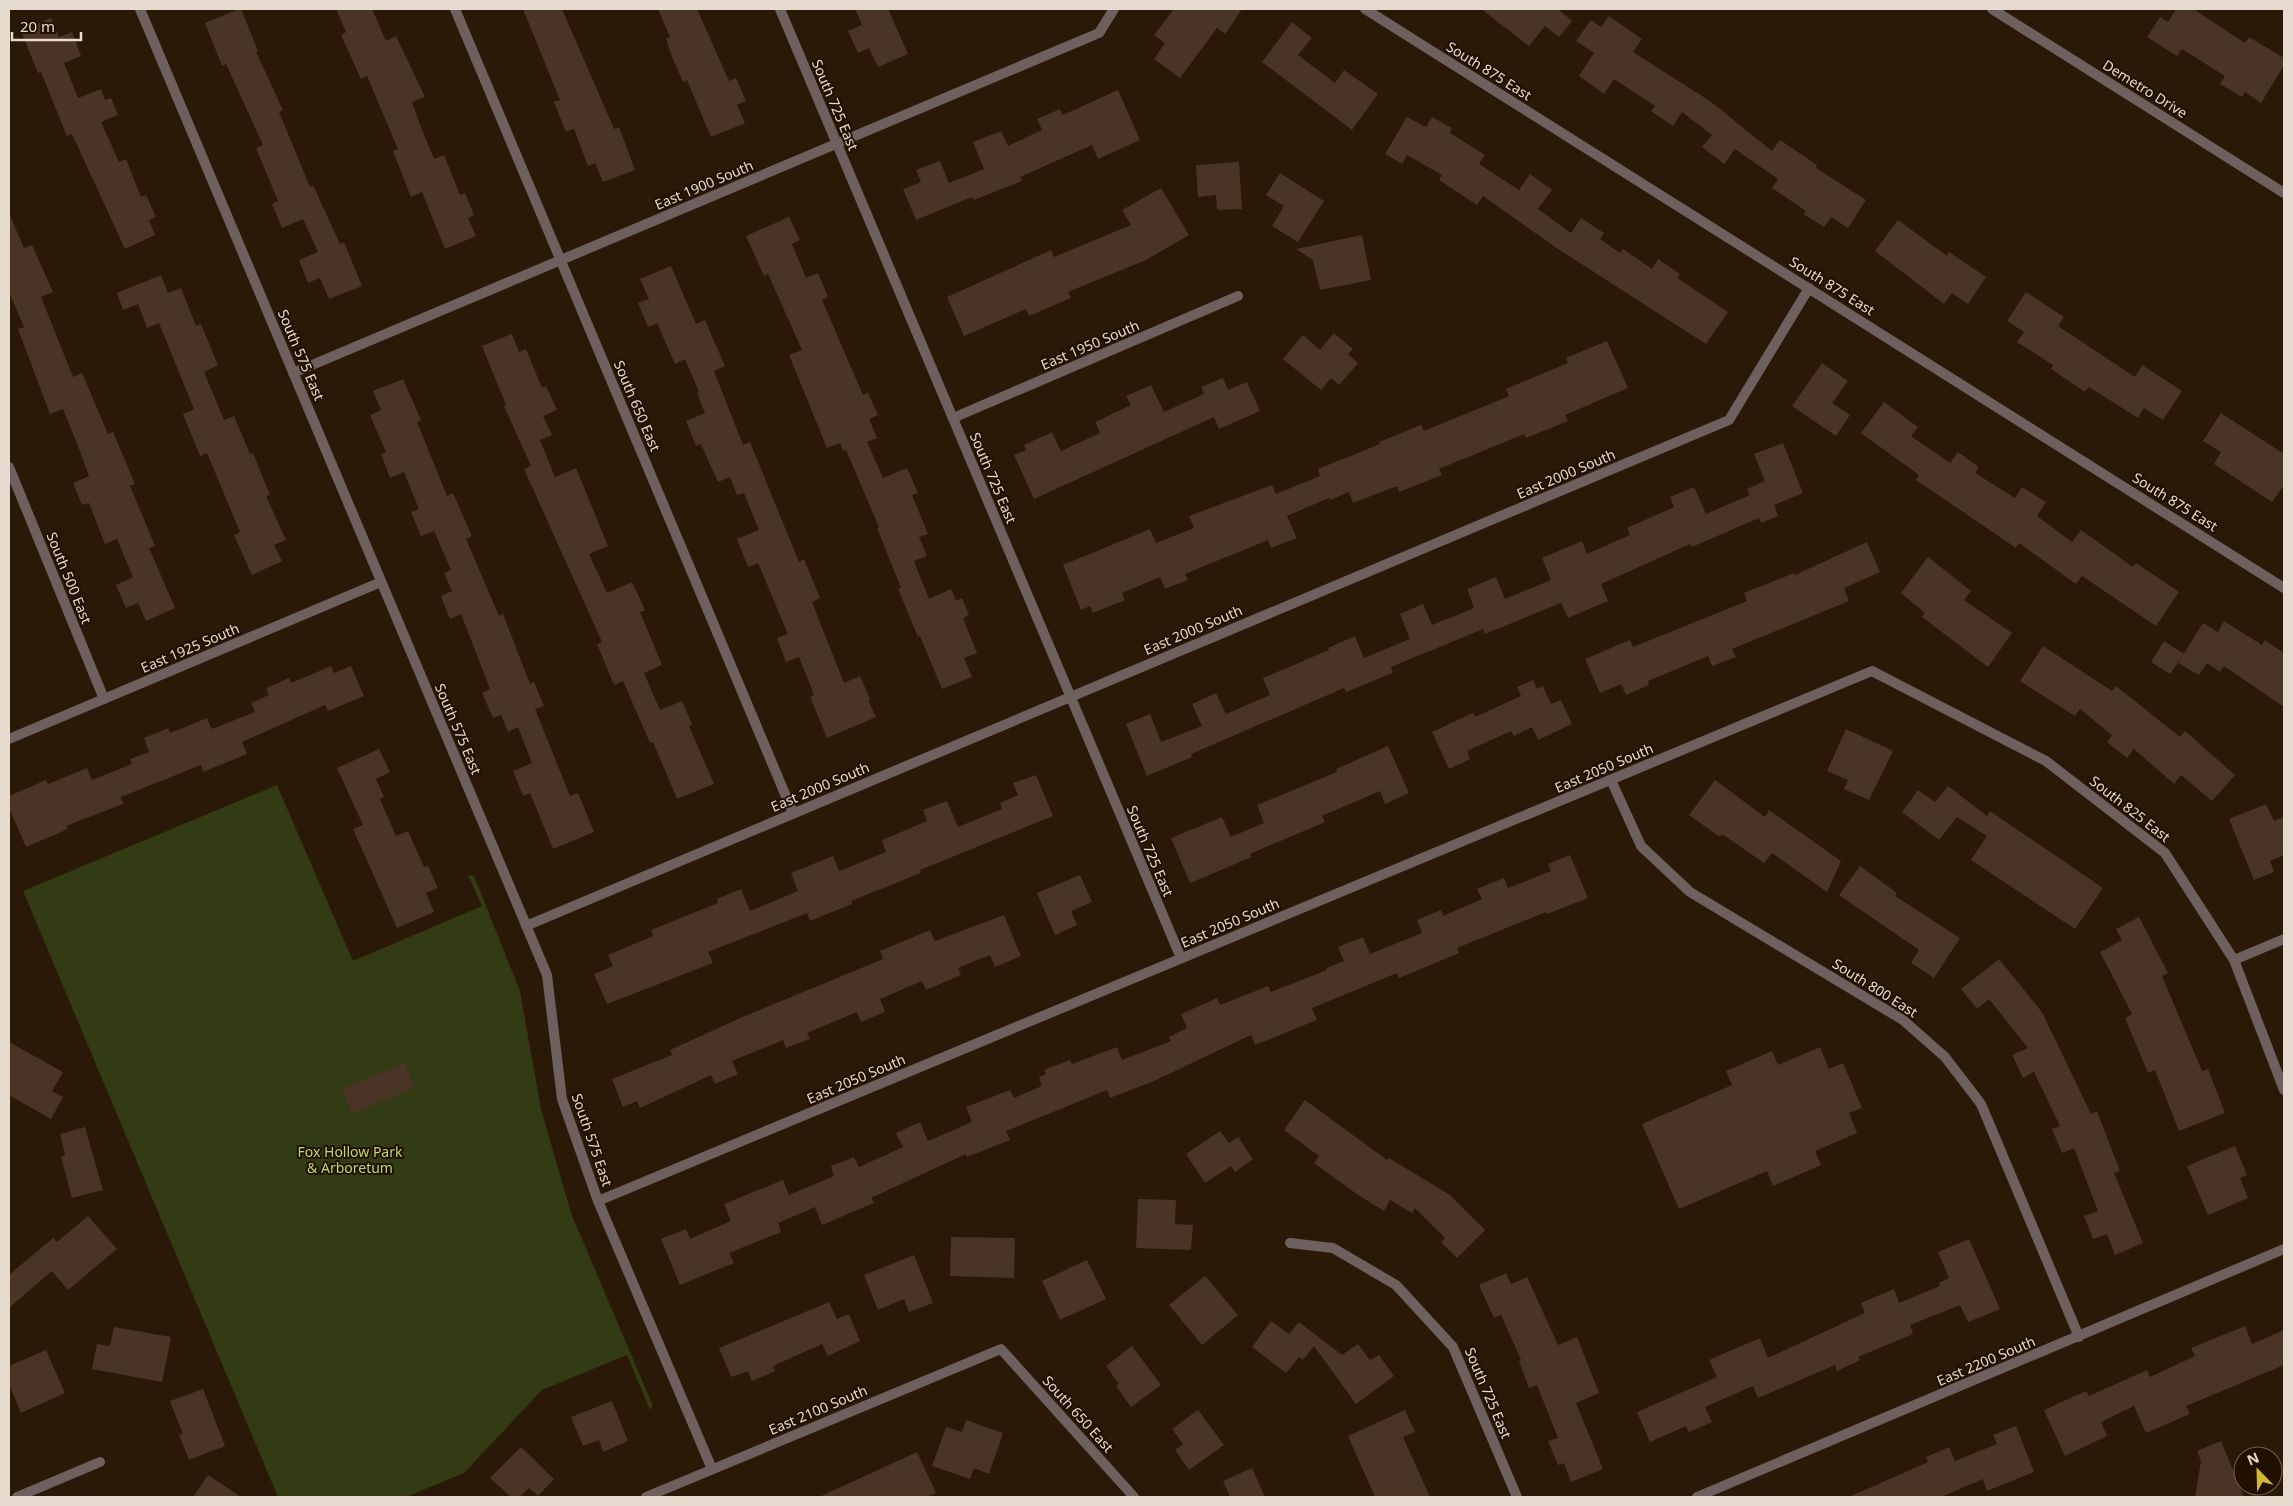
<svg xmlns="http://www.w3.org/2000/svg" width="2293" height="1506" font-family="'Noto Sans',sans-serif">
	<style>
		.green { fill: #323b13 }
		.building { fill: #4a3425 }
		.lines { fill: none; stroke-linecap: round; stroke-linejoin: round }
		.minor { stroke: #6e605f; stroke-width: 10 }
		.labels { text-anchor: middle; stroke-width: 4; stroke-linejoin: round; paint-order: stroke }
		.street-label { font-size: 14px; fill: #e7dbcf; stroke: #201001 }
		.park-label { font-size: 14px; fill: #bed86c; stroke: #201001 }
	</style>
	<rect width="100%" height="100%" fill="#2a1906"/>
	<polygon class="green" points="277,785 353,961 482,906 468,875 474,876 520,991 541,1109 571,1213 653,1406 650,1410 627,1355 542,1390 464,1473 406,1497 278,1497 23,891"/>
	<g class="building">
		<polygon points="239,9 241,9 258,51 256,52 283,110 279,112 310,187 313,185 340,244 344,242 362,286 329,299 320,278 308,283 299,260 318,252 303,219 282,228 272,204 278,201 256,148 263,145 226,64 222,66 205,23"/>
		<polygon points="336,9 372,9 386,41 396,36 425,97 412,102 419,122 434,159 444,155 460,195 465,193 474,215 468,218 476,236 445,249 422,192 411,197 393,151 398,149 367,76 361,79 341,35 346,32"/>
		<polygon points="523,9 562,9 614,129 619,127 635,170 603,182 595,163 588,166 574,129 566,132 554,102 560,100"/>
		<polygon points="658,9 697,9 729,81 736,78 746,101 737,105 745,123 711,137 687,80 683,82 671,54 666,39 670,37"/>
		<polygon points="855,9 888,9 908,54 878,67 869,48 858,53 848,31 862,25"/>
		<polygon points="1174,9 1242,9 1225,34 1217,28 1180,78 1154,59 1165,43 1154,35"/>
		<polygon points="1481,9 1558,9 1572,21 1559,37 1545,26 1529,46"/>
		<polygon points="2176,9 2193,9 2245,43 2249,37 2284,58 2284,65 2261,103 2245,92 2242,97 2220,84 2225,76 2182,49 2177,56 2147,37 2160,17 2168,22"/>
		<polygon points="1609,16 1642,39 1633,52 1710,101 1772,151 1780,140 1817,165 1816,168 1866,200 1848,228 1831,217 1824,227 1803,214 1806,211 1772,188 1778,179 1735,149 1724,164 1702,147 1712,135 1682,112 1673,126 1651,111 1655,106 1614,79 1604,94 1579,76 1594,53 1576,41 1591,20 1601,27"/>
		<polygon points="51,18 59,37 72,32 81,56 64,63 78,98 101,89 105,100 111,98 118,115 101,122 119,162 126,159 141,197 146,195 156,217 149,220 155,235 125,249 72,134 67,136 41,72 38,73 21,31"/>
		<polygon points="1292,22 1312,38 1298,55 1335,83 1344,70 1378,94 1352,130 1262,62"/>
		<polygon points="1118,90 1140,140 1098,159 1092,145 1020,177 1022,181 974,200 972,197 916,220 903,189 921,182 916,170 940,161 949,183 984,169 973,142 1001,131 1008,146 1042,130 1037,119 1060,109 1063,115"/>
		<polygon points="1407,117 1426,127 1432,117 1452,128 1450,133 1485,155 1479,164 1519,190 1530,174 1552,190 1538,209 1571,233 1581,218 1604,233 1600,239 1620,253 1623,249 1652,269 1658,259 1680,274 1677,278 1728,312 1706,344 1555,247 1483,196 1477,205 1439,180 1442,175 1407,155 1402,164 1385,154"/>
		<polygon points="1239,162 1242,209 1217,210 1216,195 1198,197 1196,165"/>
		<polygon points="1280,173 1324,201 1298,242 1272,226 1284,206 1266,195"/>
		<polygon points="1161,188 1189,235 1146,260 1068,292 1071,298 1029,316 1026,309 964,336 947,297 1051,250 1054,257 1131,225 1122,210"/>
		<polygon points="9,213 24,248 32,245 53,292 41,297 73,377 82,373 108,434 113,432 135,484 130,486 155,546 149,548 175,608 146,621 138,603 126,608 116,585 133,577 117,539 105,544 89,503 82,505 73,483 89,476 78,446 63,409 50,414 18,329 24,327 9,292"/>
		<polygon points="789,217 800,240 792,244 806,278 818,273 828,297 822,300 863,395 868,393 878,415 869,419 877,438 867,442 883,478 907,468 918,493 912,495 928,534 919,537 927,556 914,561 929,599 951,589 956,601 962,598 969,615 963,618 977,653 964,658 972,677 942,689 920,636 918,637 898,589 901,588 877,528 879,527 846,450 843,451 840,443 827,448 789,355 802,350 768,274 764,276 746,236"/>
		<polygon points="1898,220 1947,256 1949,252 1986,277 1968,304 1952,293 1944,304 1875,251"/>
		<polygon points="1362,235 1371,280 1320,290 1313,260 1296,249"/>
		<polygon points="671,266 696,324 705,320 725,366 714,371 743,445 750,442 799,562 804,559 820,598 812,602 844,683 860,676 870,699 868,700 876,717 827,738 810,697 814,695 799,657 786,662 777,638 788,634 758,563 748,567 737,539 759,530 744,493 737,495 730,477 718,482 701,444 696,446 686,421 705,413 697,393 699,392 685,359 675,364 657,323 648,327 638,303 649,299 640,279"/>
		<polygon points="161,275 168,293 181,288 196,326 201,324 218,365 204,372 224,420 234,416 250,454 253,453 270,495 266,496 286,540 274,545 282,561 252,575 234,535 240,532 207,453 200,456 183,414 194,409 159,323 147,328 138,304 123,310 117,293"/>
		<polygon points="2026,292 2064,317 2058,326 2135,377 2142,365 2182,391 2163,420 2144,408 2138,418 2089,387 2085,392 2051,369 2053,365 2017,342 2024,332 2007,321"/>
		<polygon points="1334,333 1353,349 1348,354 1358,363 1339,385 1331,378 1321,390 1283,359 1303,335 1320,350"/>
		<polygon points="512,334 519,352 526,349 542,388 546,386 557,410 543,416 552,435 540,440 555,477 576,468 608,546 589,554 607,593 632,582 645,610 640,612 662,665 644,673 660,710 682,701 692,724 689,726 714,784 677,799 653,742 650,743 623,681 614,685 597,644 602,642 524,469 531,466 504,406 506,405 482,346"/>
		<polygon points="1607,341 1628,388 1565,415 1568,421 1526,438 1524,434 1439,469 1442,475 1399,492 1397,486 1353,503 1349,492 1330,500 1329,498 1287,516 1297,538 1271,548 1268,540 1185,574 1188,580 1165,589 1160,577 1122,593 1125,600 1093,613 1090,606 1081,610 1063,565 1150,529 1156,543 1194,528 1189,516 1272,485 1276,494 1320,476 1318,469 1380,444 1379,442 1421,425 1424,431 1509,396 1506,389 1568,363 1566,358"/>
		<polygon points="1822,363 1848,381 1832,403 1850,415 1836,436 1792,406"/>
		<polygon points="1223,378 1228,390 1247,382 1260,411 1219,429 1214,417 1034,499 1014,455 1026,450 1024,445 1052,432 1061,451 1100,433 1095,422 1131,405 1126,396 1151,385 1164,412 1204,394 1201,387"/>
		<polygon points="403,379 421,420 417,422 447,496 453,493 472,536 466,539 499,616 503,614 530,684 534,682 544,706 535,709 570,796 578,793 594,832 553,849 530,793 523,796 513,771 532,763 518,727 508,732 501,715 493,718 482,693 490,689 461,614 450,619 441,596 452,591 444,573 451,570 434,531 421,536 411,512 419,509 404,472 390,478 381,454 386,452 370,415 381,410 373,391"/>
		<polygon points="1884,402 1918,427 1911,436 1950,463 1958,452 1979,467 1975,473 2015,498 2022,487 2046,502 2037,516 2072,542 2081,530 2133,567 2136,563 2179,592 2156,626 2082,576 2076,584 2019,543 2016,548 1916,480 1919,475 1861,433"/>
		<polygon points="2221,413 2284,454 2284,485 2272,502 2214,464 2221,452 2203,441"/>
		<polygon points="1783,443 1803,493 1774,505 1778,516 1761,523 1759,518 1692,547 1690,544 1601,584 1608,601 1568,618 1561,603 1485,634 1483,629 1391,667 1393,673 1346,692 1344,688 1191,754 1192,757 1147,776 1126,724 1150,714 1161,742 1202,726 1192,704 1216,693 1226,714 1270,695 1263,678 1329,650 1328,648 1355,636 1364,658 1410,639 1400,614 1423,604 1432,625 1474,608 1467,589 1496,577 1505,599 1551,580 1542,558 1582,541 1587,554 1630,535 1627,528 1674,507 1670,497 1694,487 1706,514 1750,495 1747,489 1765,481 1754,454"/>
		<polygon points="1867,542 1880,572 1844,588 1849,601 1732,649 1736,657 1712,666 1708,656 1648,681 1649,685 1626,695 1621,684 1600,693 1585,659 1630,640 1633,647 1747,601 1744,593 1794,573 1795,575"/>
		<polygon points="1928,557 1971,591 1964,600 2012,633 1988,667 1922,617 1925,613 1901,593"/>
		<polygon points="2224,621 2262,645 2265,640 2284,653 2284,707 2224,666 2220,672 2207,663 2199,675 2178,663 2203,623 2218,632"/>
		<polygon points="2164,641 2184,654 2170,674 2151,662"/>
		<polygon points="2043,646 2112,691 2116,686 2180,737 2185,731 2235,775 2212,801 2181,775 2174,784 2134,749 2127,758 2107,742 2112,735 2080,709 2075,716 2020,681"/>
		<polygon points="331,666 334,673 351,666 364,696 328,711 325,705 242,742 247,754 203,772 201,765 121,797 123,804 66,826 68,829 26,847 9,808 9,796 46,780 48,784 87,768 92,780 132,764 130,759 149,752 144,738 168,728 170,733 207,718 212,729 255,712 251,703 269,695 266,688 289,678 291,683"/>
		<polygon points="1533,680 1537,689 1543,686 1551,704 1561,700 1572,724 1538,740 1532,727 1514,736 1511,731 1467,751 1470,759 1449,769 1432,732 1473,713 1475,717 1521,696 1517,687"/>
		<polygon points="1846,729 1893,751 1869,800 1844,789 1848,780 1827,771"/>
		<polygon points="1388,746 1409,793 1385,804 1380,791 1322,816 1325,822 1250,854 1252,857 1190,883 1171,838 1222,817 1231,837 1264,823 1257,805 1337,772 1336,769"/>
		<polygon points="379,749 390,772 376,779 384,797 380,799 396,836 408,831 424,867 428,866 438,888 426,893 434,912 397,928 353,829 363,825 337,768"/>
		<polygon points="1036,775 1053,816 920,870 921,873 851,901 852,904 810,921 807,913 708,952 713,963 607,1004 594,974 613,966 608,955 653,936 651,930 718,903 717,899 741,889 750,911 798,891 791,873 833,856 839,871 886,852 882,840 927,821 923,810 947,801 958,827 1002,809 1000,803 1018,795 1013,783"/>
		<polygon points="1715,780 1765,817 1769,810 1841,861 1827,892 1772,853 1764,863 1722,834 1720,837 1689,815"/>
		<polygon points="1948,786 1987,816 1990,811 2103,888 2075,929 1971,860 1987,836 1957,817 1939,840 1902,812 1918,790 1935,802"/>
		<polygon points="2266,804 2274,821 2284,817 2284,855 2270,861 2274,872 2254,880 2229,819"/>
		<polygon points="1570,855 1588,898 1547,914 1546,912 1457,948 1459,953 1399,978 1397,973 1312,1008 1317,1020 1255,1045 1251,1035 1154,1081 1110,1098 1107,1090 1006,1131 1010,1140 967,1157 966,1154 871,1198 874,1203 822,1225 815,1207 778,1223 781,1232 729,1253 734,1263 680,1285 661,1239 686,1229 690,1239 731,1221 724,1204 783,1180 789,1195 834,1176 831,1166 854,1157 859,1167 903,1147 896,1133 920,1122 928,1141 972,1122 966,1107 1010,1090 1014,1098 1042,1086 1039,1077 1046,1074 1044,1070 1070,1060 1072,1064 1117,1047 1122,1060 1171,1041 1169,1037 1187,1028 1181,1014 1217,998 1220,1005 1268,986 1271,992 1327,970 1326,968 1344,961 1338,947 1363,937 1370,954 1422,933 1417,920 1441,910 1443,916 1482,899 1477,889 1504,878 1508,888 1551,871 1548,864"/>
		<polygon points="1860,866 1897,893 1895,896 1960,938 1934,978 1911,963 1919,950 1839,895"/>
		<polygon points="1080,875 1092,902 1071,911 1077,925 1055,935 1037,893"/>
		<polygon points="1004,915 1021,956 995,967 990,955 958,968 961,975 926,990 922,981 880,999 885,1012 861,1022 857,1012 807,1033 810,1039 786,1048 783,1040 732,1061 738,1074 715,1084 711,1075 640,1108 637,1101 623,1107 612,1079 672,1055 670,1050 738,1019 883,959 880,951 930,930 935,941"/>
		<polygon points="2139,917 2168,973 2162,976 2202,1071 2208,1069 2225,1113 2179,1131 2155,1070 2148,1073 2125,1018 2132,1014 2100,952 2122,940 2116,929"/>
		<polygon points="1999,959 2042,1012 2091,1114 2097,1111 2120,1171 2114,1173 2143,1243 2115,1255 2107,1234 2093,1239 2084,1216 2098,1211 2074,1148 2062,1153 2052,1129 2060,1126 2034,1072 2023,1078 2012,1055 2028,1048 1989,999 1977,1009 1961,989"/>
		<polygon points="9,1042 63,1072 52,1091 63,1097 51,1119 9,1095"/>
		<polygon points="1820,1047 1829,1069 1843,1063 1862,1108 1849,1113 1857,1133 1815,1151 1821,1165 1773,1186 1767,1171 1679,1209 1642,1124 1732,1085 1726,1071 1772,1051 1778,1065"/>
		<polygon points="404,1063 415,1087 352,1114 342,1089"/>
		<polygon points="1305,1100 1387,1160 1389,1158 1450,1195 1485,1230 1457,1258 1441,1242 1445,1238 1415,1208 1412,1213 1390,1200 1384,1211 1358,1195 1314,1163 1319,1156 1284,1130"/>
		<polygon points="85,1127 103,1190 72,1198 61,1157 65,1155 60,1134"/>
		<polygon points="1220,1131 1229,1143 1238,1137 1253,1159 1235,1172 1231,1166 1205,1183 1186,1154"/>
		<polygon points="2235,1146 2247,1175 2240,1178 2248,1198 2208,1215 2187,1166"/>
		<polygon points="1138,1199 1176,1200 1175,1224 1193,1225 1191,1250 1136,1248"/>
		<polygon points="88,1216 117,1249 68,1290 52,1271 9,1308 9,1275 53,1238 57,1242"/>
		<polygon points="951,1237 1015,1238 1014,1278 950,1276"/>
		<polygon points="1969,1239 2000,1309 1968,1322 1960,1305 1910,1325 1913,1334 1858,1357 1860,1360 1837,1371 1835,1365 1758,1398 1753,1386 1705,1407 1712,1422 1689,1432 1686,1426 1650,1442 1637,1412 1717,1377 1709,1360 1760,1338 1768,1358 1865,1313 1861,1303 1894,1289 1899,1303 1940,1286 1939,1283 1949,1278 1938,1252"/>
		<polygon points="914,1255 933,1303 909,1312 904,1299 878,1310 864,1275"/>
		<polygon points="1087,1260 1106,1299 1060,1320 1042,1281"/>
		<polygon points="1506,1273 1511,1284 1527,1277 1558,1345 1577,1337 1599,1393 1576,1403 1603,1469 1571,1482 1564,1463 1558,1465 1548,1441 1558,1438 1537,1385 1529,1388 1519,1361 1521,1360 1501,1315 1494,1318 1479,1285"/>
		<polygon points="1205,1276 1238,1315 1202,1345 1169,1305"/>
		<polygon points="829,1302 837,1319 849,1314 860,1341 828,1356 822,1344 773,1366 775,1371 752,1381 748,1371 731,1377 719,1348"/>
		<polygon points="1271,1321 1289,1334 1299,1322 1342,1355 1358,1344 1370,1360 1379,1355 1394,1376 1356,1404 1314,1346 1303,1360 1299,1357 1286,1373 1252,1347"/>
		<polygon points="2245,1326 2252,1344 2284,1330 2284,1365 2186,1406 2190,1414 2146,1433 2134,1406 2101,1422 2107,1436 2065,1456 2044,1410 2086,1391 2089,1396 2147,1370 2150,1377 2195,1356 2191,1348"/>
		<polygon points="114,1327 171,1337 162,1382 92,1369 97,1344 110,1346"/>
		<polygon points="1132,1346 1161,1385 1131,1407 1116,1386 1119,1384 1106,1366"/>
		<polygon points="46,1350 65,1393 21,1413 9,1384 9,1366"/>
		<polygon points="203,1389 225,1446 189,1460 179,1435 183,1434 170,1401"/>
		<polygon points="612,1401 628,1441 603,1452 599,1440 583,1446 571,1417"/>
		<polygon points="1198,1410 1224,1445 1189,1470 1175,1450 1183,1444 1172,1429"/>
		<polygon points="1405,1410 1415,1432 1403,1437 1430,1497 1375,1497 1348,1436"/>
		<polygon points="966,1420 1003,1433 989,1474 974,1468 970,1479 932,1466 946,1427 962,1432"/>
		<polygon points="2016,1426 2034,1472 1987,1491 1983,1479 1941,1497 1849,1497 1928,1462 1926,1457 1949,1447 1955,1461 1997,1444 1993,1435"/>
		<polygon points="2221,1441 2244,1497 2195,1497 2201,1461 2197,1451"/>
		<polygon points="521,1447 554,1479 538,1496 529,1488 519,1497 511,1497 490,1478"/>
		<polygon points="917,1452 936,1493 926,1497 819,1497"/>
		<polygon points="1252,1468 1265,1497 1230,1497 1223,1481"/>
		<polygon points="208,1475 241,1497 193,1497"/>
	</g>
	<g class="lines">
		<g class="minor">
			<polyline points="140,9 547,975 562,1099 598,1201 712,1469"/>
			<polyline points="455,9 793,813"/>
			<polyline points="780,9 1181,958"/>
			<polyline points="1365,9 2284,588"/>
			<polyline points="1992,9 2284,193"/>
			<polyline points="293,373 1099,33 1114,9"/>
			<polyline points="953,418 1238,296"/>
			<polyline points="9,467 104,699"/>
			<polyline points="9,739 381,582"/>
			<polyline points="1611,780 1641,846 1690,892 1903,1020 1945,1057 1981,1104 2079,1337"/>
			<polyline points="526,926 1729,420 1809,288"/>
			<polyline points="2234,960 2284,939"/>
			<polyline points="598,1201 1872,671 2046,761 2165,853 2234,960 2284,1090"/>
			<polyline points="1290,1243 1333,1248 1396,1285 1453,1347 1517,1497"/>
			<polyline points="17,1497 100,1462"/>
			<polyline points="646,1497 1001,1349 1134,1497"/>
			<polyline points="1697,1497 2284,1249"/>
		</g>
	</g>
	<g class="labels">
		<g class="street-label">
			<text transform="translate(1489 71) rotate(32)" y="5">South 875 East</text>
			<text transform="translate(2145 89) rotate(32)" y="5">Demetro Drive</text>
			<text transform="translate(835 105) rotate(67)" y="5">South 725 East</text>
			<text transform="translate(704 185) rotate(-23)" y="5">East 1900 South</text>
			<text transform="translate(1832 286) rotate(32)" y="5">South 875 East</text>
			<text transform="translate(1090 345) rotate(-23)" y="5">East 1950 South</text>
			<text transform="translate(301 355) rotate(67)" y="5">South 575 East</text>
			<text transform="translate(637 406) rotate(67)" y="5">South 650 East</text>
			<text transform="translate(1566 474) rotate(-23)" y="5">East 2000 South</text>
			<text transform="translate(993 478) rotate(67)" y="5">South 725 East</text>
			<text transform="translate(2175 502) rotate(32)" y="5">South 875 East</text>
			<text transform="translate(69 578) rotate(68)" y="5">South 500 East</text>
			<text transform="translate(1193 630) rotate(-23)" y="5">East 2000 South</text>
			<text transform="translate(190 648) rotate(-23)" y="5">East 1925 South</text>
			<text transform="translate(458 729) rotate(67)" y="5">South 575 East</text>
			<text transform="translate(1604 768) rotate(-23)" y="5">East 2050 South</text>
			<text transform="translate(820 787) rotate(-23)" y="5">East 2000 South</text>
			<text transform="translate(2130 809) rotate(38)" y="5">South 825 East</text>
			<text transform="translate(1150 851) rotate(67)" y="5">South 725 East</text>
			<text transform="translate(1230 923) rotate(-23)" y="5">East 2050 South</text>
			<text transform="translate(1875 988) rotate(32)" y="5">South 800 East</text>
			<text transform="translate(856 1079) rotate(-23)" y="5">East 2050 South</text>
			<text transform="translate(592 1140) rotate(71)" y="5">South 575 East</text>
			<text transform="translate(1986 1361) rotate(-23)" y="5">East 2200 South</text>
			<text transform="translate(1488 1393) rotate(67)" y="5">South 725 East</text>
			<text transform="translate(818 1410) rotate(-23)" y="5">East 2100 South</text>
			<text transform="translate(1078 1414) rotate(48)" y="5">South 650 East</text>
		</g>
		<g class="park-label">
			<text x="350" y="1157">Fox Hollow Park<tspan x="350" dy="16">&amp; Arboretum</tspan></text>
		</g>
	</g>
	<rect width="2293" height="1506" fill="none" stroke="#e7dbcf" stroke-width="20"/>
	<g transform="translate(2258 1471) rotate(337)"><circle r="24" fill="#201001" stroke="#706153"/>
	<path d="M0-4L9 19L0 12L-9 19Z" fill="#d2b736"/>
	<text y="-8" font-size="14" font-weight="bold" text-anchor="middle" fill="#e7dbcf">N</text>
	</g>
	<path d="M12 32v8h69v-8" fill="none" stroke="#e7dbcf" stroke-width="2.5"/>
	<text x="20" y="32" font-size="15" fill="#e7dbcf" stroke="#201001" stroke-width="4" paint-order="stroke">20 m</text>
</svg>
